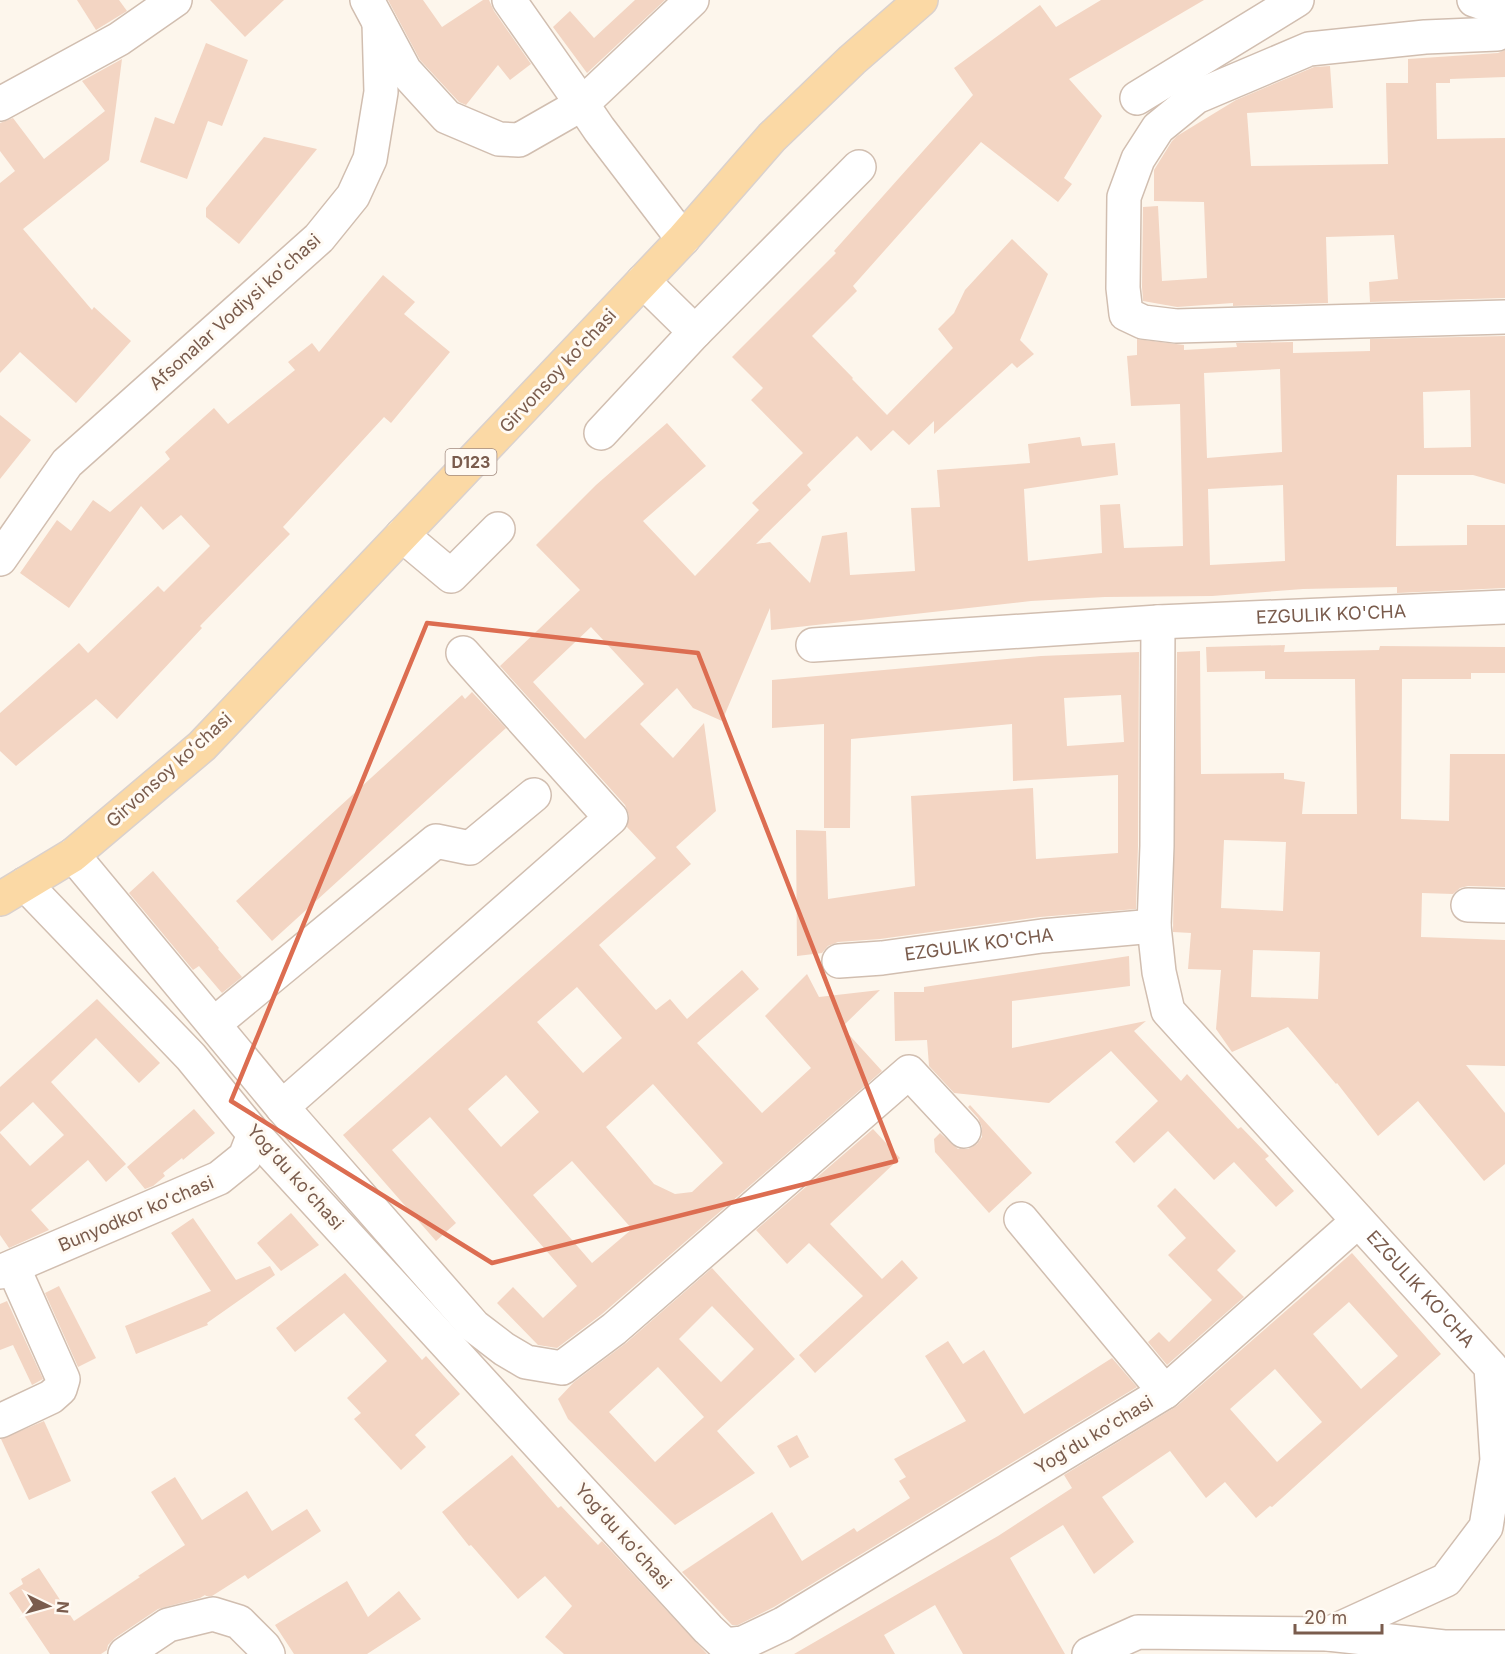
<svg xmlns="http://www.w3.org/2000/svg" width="1505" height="1654" font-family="Inter,sans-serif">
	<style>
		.building { fill: #f3d5c3; fill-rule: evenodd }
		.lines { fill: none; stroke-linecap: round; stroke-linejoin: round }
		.minor-casing { stroke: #d1beb0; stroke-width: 36 }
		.major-casing { stroke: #dad1cd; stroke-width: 36 }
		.minor { stroke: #fff; stroke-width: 33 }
		.major { stroke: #fbd9a5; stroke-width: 33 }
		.marked { fill: none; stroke: #dc6d51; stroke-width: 4.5; stroke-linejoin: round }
		.labels { text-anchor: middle; stroke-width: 6; stroke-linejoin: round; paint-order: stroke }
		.shield { fill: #fffaf3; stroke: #a28b7f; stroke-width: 1.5 }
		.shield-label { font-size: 16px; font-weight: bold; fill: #7a5c4d }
		.street-label { font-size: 18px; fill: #7a5c4d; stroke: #fffaf3 }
	</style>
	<rect width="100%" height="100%" fill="#fdf6ec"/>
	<g class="building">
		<polygon points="77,0 119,0 127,11 96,30"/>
		<polygon points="210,0 284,0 245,37"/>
		<polygon points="388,0 423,0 442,27 483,0 489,0 494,11 531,64 510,80 498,65 466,105 459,102 420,60"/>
		<polygon points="635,0 665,0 587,73 553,27 570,11 594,38"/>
		<path d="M1101 0H1204L1069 79 1102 116 1064 178 1072 184 1058 202 981 142 853 286 857 291 812 336 853 378 852 379 887 415 953 348 938 329 954 313 965 290 1012 239 1048 274 1020 340 1034 354 1017 368 1012 363 934 434V421L909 445 893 430 871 451 857 436 807 485 811 490 756 544 770 542 810 583 822 536 847 532 850 575 915 571 911 508 940 507 937 470 1030 463 1028 444 1080 437 1082 446 1115 443 1118 475 1024 489 1028 561 1102 553 1100 505 1120 504 1124 548 1183 546 1180 404 1131 406 1127 356 1137 355V339L1184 345V350L1237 347 1236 343 1293 342V353L1370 351V339L1505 336V484L1473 475H1397L1396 546 1467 545V525H1505V588L1397 593V587L1303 589 1212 596 1105 597 1031 601 771 630 770 608 722 721 693 708 677 688 640 724 673 758 704 723 716 811 676 847 691 864 599 945 656 1010 670 999 687 1019 742 970 759 989 697 1043 762 1113 811 1068 765 1016 807 974 819 997 880 990 842 1027 882 1071 602 1314 557 1348 538 1345 497 1303 513 1287 543 1318 577 1286 430 1117 392 1150 456 1223 436 1241 343 1135 656 858 627 827 629 815 625 805 500 666 580 590 536 545 596 485 667 423 706 466 643 521 695 576 759 510 752 503 803 453 751 400 763 388 732 357 836 253 834 251 973 95 954 68 1040 5 1056 27ZM1280 369 1282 452 1207 458 1204 373ZM1470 390 1471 447 1424 448 1423 392ZM1283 485 1285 561 1210 565 1208 489ZM591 627 644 684 585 739 533 682ZM577 987 622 1038 583 1073 537 1022ZM506 1075 539 1112 501 1147 468 1109ZM653 1084 723 1163 692 1192 675 1194 654 1184 606 1127ZM572 1161 632 1229 592 1263 533 1195Z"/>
		<polygon points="206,43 248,60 222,126 208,121 187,179 140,162 155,117 174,124"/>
		<polygon points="1505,50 1505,77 1450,79 1450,83 1436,83 1437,139 1505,138 1505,298 1370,302 1369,282 1398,279 1394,235 1326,237 1328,303 1233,306 1233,303 1177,307 1143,301 1142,287 1143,207 1158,206 1162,281 1207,278 1204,202 1154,201 1154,170 1172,141 1177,136 1236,100 1314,67 1330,66 1333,108 1247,113 1251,166 1388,164 1386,83 1408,83 1408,59 1498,53"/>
		<polygon points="122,59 109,160 23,229 92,310 94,307 131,341 76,403 20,352 0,373 0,183 15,171 0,151 0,123 13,118 44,159 105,111 82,81"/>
		<polygon points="264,137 317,149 239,244 206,217 206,208"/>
		<polygon points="383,275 415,302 404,314 450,352 391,423 384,417 283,527 290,534 200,626 202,628 117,719 96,699 16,766 0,751 0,713 79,643 88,653 158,586 164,592 210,546 181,515 163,530 141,506 69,608 20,573 57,520 71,531 93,500 110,512 170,459 165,452 214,408 228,424 295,370 288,362 312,343 319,352"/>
		<polygon points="0,415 31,440 0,479"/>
		<path d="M1285 645 1284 652 1379 650 1380 646 1505 647V673H1471V679H1402L1401 819 1449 821 1450 754H1505V887L1468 886 1460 888 1453 894 1422 893 1421 937 1505 940V1066L1466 1065 1505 1113V1164L1484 1181 1418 1101 1378 1136 1337 1083 1336 1084 1288 1027 1232 1052 1216 1029 1221 970 1188 969 1191 933 1173 932 1177 652 1200 651 1201 774 1284 773V779L1305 782 1302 814H1357L1355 679H1265V671L1207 672 1206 647ZM1224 840 1286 842 1283 911 1221 908ZM1253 950 1320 952 1318 999 1251 997Z"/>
		<path d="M1139 652 1138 846 1136 909 1040 917 880 939 838 942 828 946 822 953 797 956 796 830 826 831 828 899 915 886 911 796 1033 788 1036 859 1118 853V775L1013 781 1012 724 851 739 850 828H824V724L772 728V680L1041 656ZM1121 695 1124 742 1067 746 1064 698Z"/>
		<polygon points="472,692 506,728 272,941 236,901 462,695 465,699"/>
		<polygon points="153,871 219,948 218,949 242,977 222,993 199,966 193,970 129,893"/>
		<polygon points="1129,956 1130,986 1012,1001 1012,1048 1146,1021 1134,1031 1181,1081 1187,1074 1238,1129 1241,1127 1269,1156 1265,1159 1294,1191 1276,1207 1234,1162 1214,1180 1168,1131 1134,1163 1115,1142 1158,1101 1111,1051 1049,1103 954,1093 929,1066 927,1040 895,1041 894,992 924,992 924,987"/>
		<polygon points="97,999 160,1063 139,1083 96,1038 51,1082 126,1164 106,1182 88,1160 31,1210 49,1230 9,1248 0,1235 0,1133 30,1166 64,1135 33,1102 0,1132 0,1087"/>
		<polygon points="970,1105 1032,1173 989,1213 935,1152 934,1139 940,1133 958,1149 968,1149 977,1144 982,1137 982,1127 978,1118 968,1107"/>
		<polygon points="194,1109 215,1133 183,1160 182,1158 163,1173 165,1176 153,1186 145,1189 127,1167"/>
		<polygon points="873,1129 900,1158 830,1224 882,1279 902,1260 918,1278 815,1373 799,1355 863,1296 809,1243 787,1264 756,1230"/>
		<polygon points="1175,1188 1236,1251 1217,1270 1244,1297 1167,1365 1148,1342 1159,1332 1169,1342 1212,1300 1168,1255 1186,1238 1157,1206"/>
		<polygon points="291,1213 319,1245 281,1271 257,1243"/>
		<polygon points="193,1218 236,1280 270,1266 275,1275 207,1323 208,1325 136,1354 125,1326 211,1291 171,1233"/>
		<path d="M1352 1253 1441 1354 1272 1507 1270 1506 1256 1518 1225 1482 1206 1498 1170 1451 1102 1497 1134 1542 1094 1574 1063 1525 1010 1558 1065 1654H963L935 1605 884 1635 895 1654H794L998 1536 1072 1488 1064 1475 1177 1406ZM1349 1302 1398 1356 1361 1389 1313 1334ZM1275 1369 1322 1422 1277 1462 1230 1409Z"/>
		<path d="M712 1268 795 1359 717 1431 755 1473 675 1525 568 1419 558 1399 574 1382 626 1343ZM712 1306 754 1349 721 1382 679 1339ZM658 1367 704 1417 655 1462 609 1412Z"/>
		<polygon points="345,1273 422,1360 426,1356 460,1394 415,1435 426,1447 401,1470 354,1419 361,1413 347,1398 387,1361 344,1313 295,1352 276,1328"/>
		<polygon points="59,1286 96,1358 78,1367 45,1293"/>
		<polygon points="7,1301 43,1379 32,1385 13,1345 0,1350 0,1304"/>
		<polygon points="948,1341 963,1364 984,1350 1024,1414 1112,1358 1137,1387 774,1607 738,1625 732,1625 682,1572 772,1512 802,1561 854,1528 857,1532 910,1498 899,1481 906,1477 894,1459 966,1421 925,1356"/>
		<polygon points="44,1421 71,1481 29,1500 1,1439"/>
		<polygon points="797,1435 809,1457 790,1468 777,1446"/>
		<polygon points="512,1455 558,1508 561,1506 598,1545 602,1541 707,1654 564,1654 545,1637 572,1606 545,1576 518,1599 471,1545 469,1546 442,1512"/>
		<polygon points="175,1477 202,1520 247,1491 272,1531 307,1509 321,1531 248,1579 245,1575 212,1596 206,1596 205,1595 200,1598 158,1609 115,1638 108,1645 107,1650 101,1654 50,1654 9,1593 23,1584 21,1579 39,1568 74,1621 140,1577 138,1576 185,1545 151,1492"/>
		<polygon points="347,1581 368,1617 399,1591 421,1619 367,1654 294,1654 275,1625"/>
	</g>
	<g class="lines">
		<defs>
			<g id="minor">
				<polyline points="367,0 405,71 447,117 499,139 519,140 582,104 509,0"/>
				<polyline points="1474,0 1491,6 1505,6"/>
				<polyline points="1505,26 1497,34 1425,37 1309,49 1196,97 1158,128 1138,159 1124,197 1123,288 1126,314 1143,322 1176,326 1505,317"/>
				<polyline points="1137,98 1297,0"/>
				<polyline points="0,104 119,39 175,0"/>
				<polyline points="683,239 599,129 582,104 692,0"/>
				<polyline points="695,332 859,167"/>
				<polyline points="601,433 695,332 643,281"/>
				<polyline points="402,535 451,576 498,529"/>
				<polyline points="0,559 67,463 319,238 353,196 370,159 381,92 379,23"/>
				<path id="s1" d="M1158 622 1157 846 1154 926 1159 972 1168 1011 1491 1367 1497 1460 1486 1527 1446 1580 1328 1634"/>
				<path id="s2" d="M813 645 1158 622 1505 607"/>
				<polyline points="73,855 282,1107 474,1326 504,1349 526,1362 562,1368 614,1329 909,1072 964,1131"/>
				<polyline points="25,884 191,1057 254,1134 708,1629 725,1645 743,1643 783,1624 1165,1392 1021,1219"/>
				<polyline points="1468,905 1505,906"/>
				<path id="s3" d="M839 961 882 958 1042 936 1154 926"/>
				<polyline points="214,1024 436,841 470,848 534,795"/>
				<polyline points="282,1107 611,818 463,653"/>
				<polyline points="0,1272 219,1178 245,1157 254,1134"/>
				<polyline points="1165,1392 1358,1221"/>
				<polyline points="0,1421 51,1397 60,1389 63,1379 13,1267"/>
				<polyline points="125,1654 168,1625 213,1614 239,1622 264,1647 268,1654"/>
				<polyline points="1089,1654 1138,1632 1328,1634 1444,1647 1505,1647"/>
			</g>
			<polyline id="major" points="0,899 73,855 202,746 683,239 772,137 852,60 921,0"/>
		</defs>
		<use href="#minor" class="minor-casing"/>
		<use href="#major" class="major-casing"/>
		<use href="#minor" class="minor"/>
		<use href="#major" class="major"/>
	</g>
	<path class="marked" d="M427 623 698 653 896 1161 492 1263 231 1101Z"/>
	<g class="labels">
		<rect class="shield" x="445.5" y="449" width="51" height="26" rx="4.5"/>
		<g class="shield-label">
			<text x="471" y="468">D123</text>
		</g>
		<g class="street-label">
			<text transform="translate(235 312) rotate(-42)" y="6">Afsonalar Vodiysi koʻchasi</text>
			<text transform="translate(558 371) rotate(-47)" y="6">Girvonsoy koʻchasi</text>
			<text dy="6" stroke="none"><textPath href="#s2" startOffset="519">EZGULIK KO'CHA</textPath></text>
			<text transform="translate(169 770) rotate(-42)" y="6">Girvonsoy koʻchasi</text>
			<text dy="6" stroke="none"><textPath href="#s3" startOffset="141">EZGULIK KO'CHA</textPath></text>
			<text transform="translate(295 1177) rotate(48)" y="6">Yogʻdu koʻchasi</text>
			<text transform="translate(136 1214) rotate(-23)" y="6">Bunyodkor koʻchasi</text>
			<text dy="6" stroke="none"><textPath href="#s1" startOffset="766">EZGULIK KO'CHA</textPath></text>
			<text transform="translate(1094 1435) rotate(-31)" y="6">Yogʻdu koʻchasi</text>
			<text transform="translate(623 1536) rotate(48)" y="6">Yogʻdu koʻchasi</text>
		</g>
	</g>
	<g transform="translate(48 1606) rotate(95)" stroke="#fffaf3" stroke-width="4.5" paint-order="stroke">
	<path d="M0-4.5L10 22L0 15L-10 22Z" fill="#7a5c4d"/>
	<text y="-9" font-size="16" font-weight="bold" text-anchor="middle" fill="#7a5c4d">N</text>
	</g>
	<path d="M1295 1624v9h87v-9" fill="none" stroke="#7a5c4d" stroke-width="3"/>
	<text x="1304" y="1624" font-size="18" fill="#7a5c4d" stroke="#fffaf3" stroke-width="4.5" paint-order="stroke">20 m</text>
</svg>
